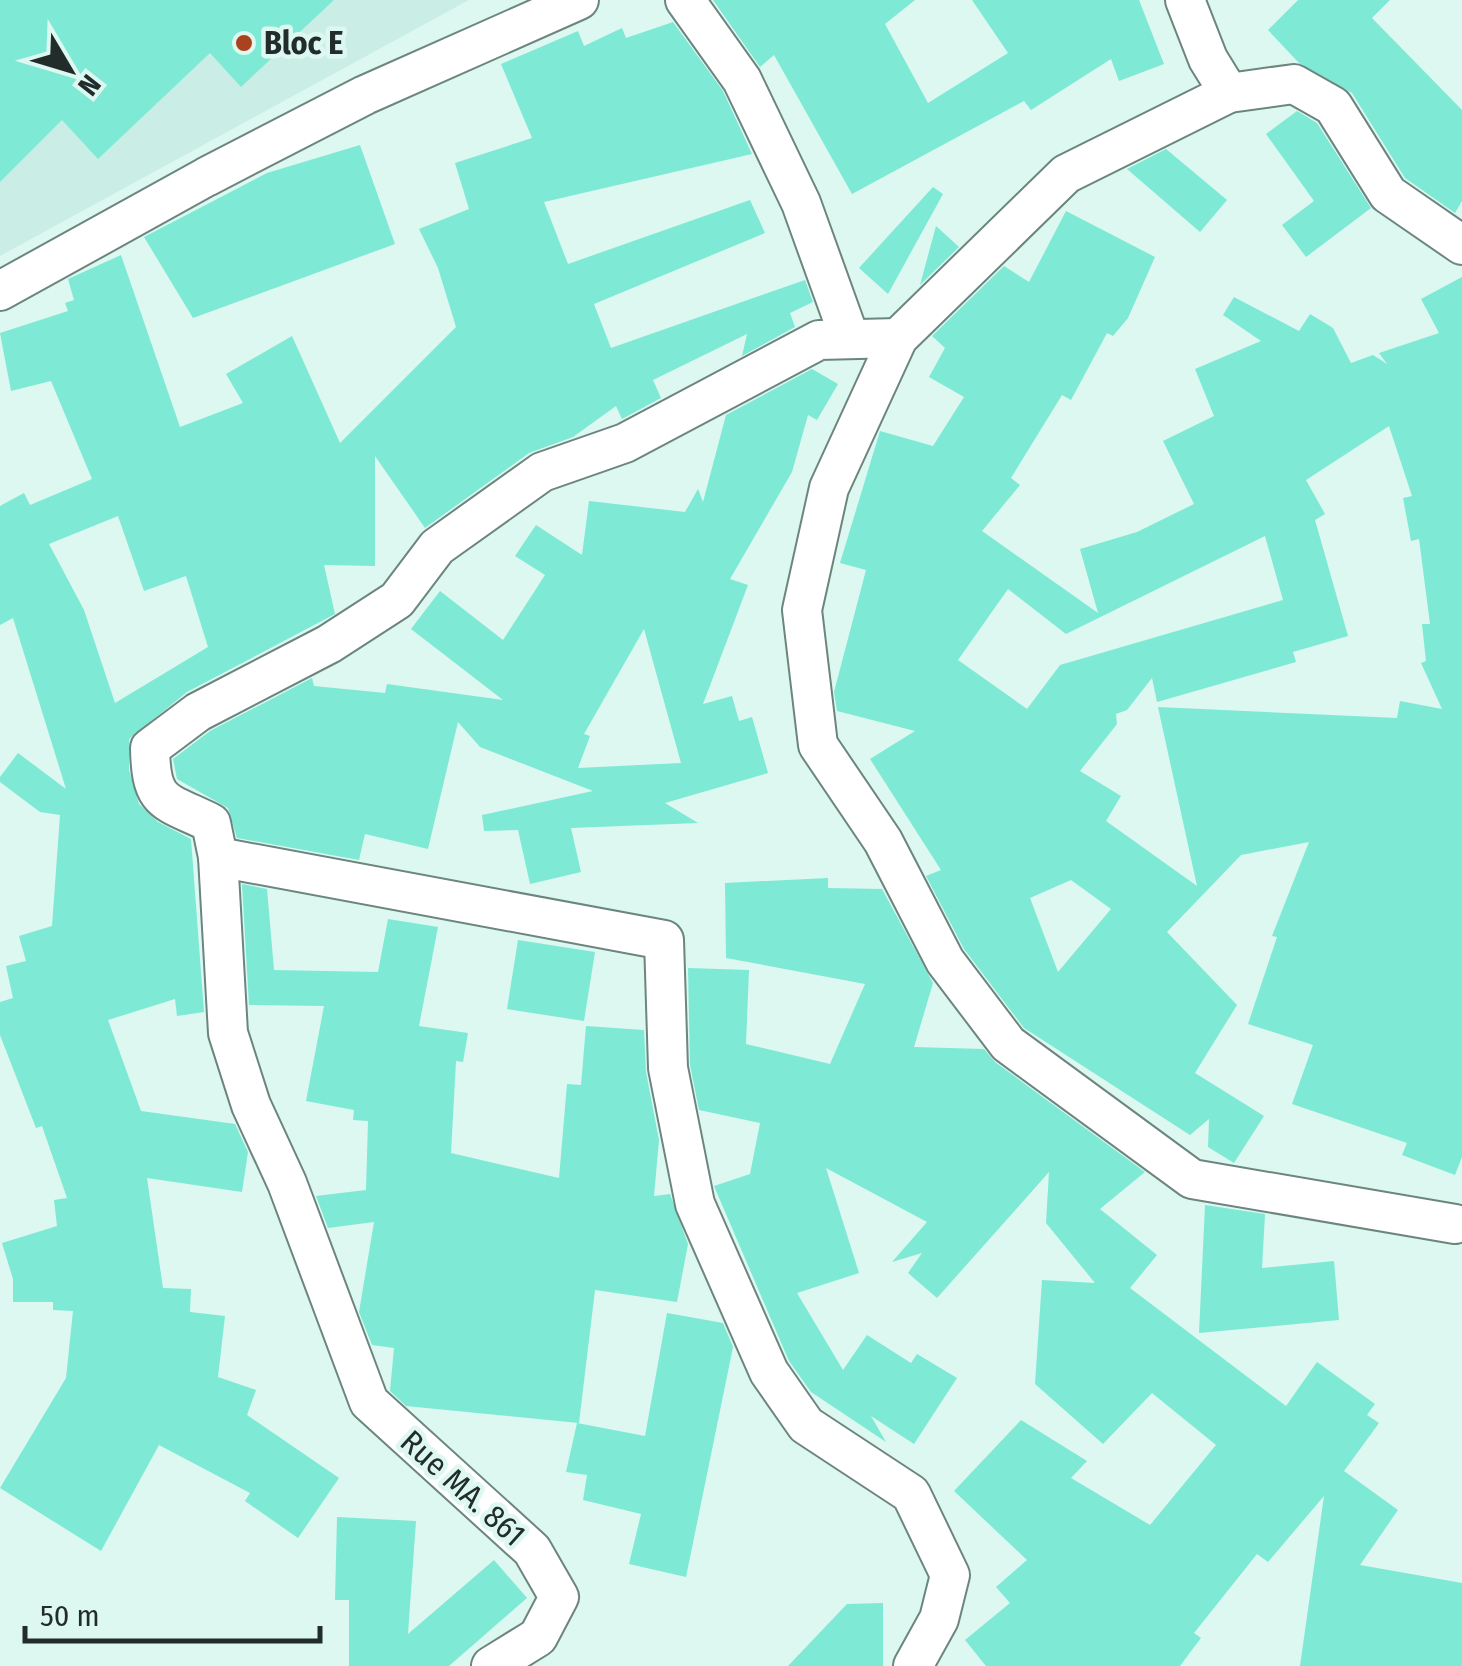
<svg xmlns="http://www.w3.org/2000/svg" width="1462" height="1666" font-family="'Fira Sans Condensed',sans-serif">
	<style>
		.built { fill: #caeee5 }
		.building { fill: #7ee9d4; fill-rule: evenodd }
		.lines { fill: none; stroke-linecap: round; stroke-linejoin: round }
		.minor-casing { stroke: #6c857f; stroke-width: 42 }
		.minor { stroke: #fff; stroke-width: 38 }
		.poi-dot { fill: #a9421d; stroke: #dcf8f1; stroke-width: 4 }
		.labels { text-anchor: middle; stroke-width: 9; stroke-linejoin: round; paint-order: stroke }
		.poi-label { font-size: 32px; font-weight: bold; fill: #222c2a; stroke: #dcf8f1; text-anchor: start }
		.street-label { font-size: 32px; fill: #222c2a; stroke: #dcf8f1 }
	</style>
	<rect width="100%" height="100%" fill="#dcf8f1"/>
	<polygon class="built" points="0,0 469,0 0,256"/>
	<g class="building">
		<polygon points="0,0 334,0 241,87 210,53 98,159 62,120 0,182"/>
		<polygon points="713,0 915,0 885,24 928,103 1008,53 972,0 1139,0 1164,64 1119,81 1111,59 1031,110 1024,101 852,194 774,55 760,67"/>
		<polygon points="1298,0 1390,0 1372,18 1462,110 1462,201 1455,213 1405,178 1352,93 1299,63 1268,30"/>
		<path d="M673 22 723 91 752 154 544 202 568 264 750 200 765 233 594 304 611 348 805 280 813 302 790 313 795 327 742 356 747 334 653 380 661 398 622 419 616 406 573 437 529 453 425 528 375 456V566L324 565 335 614 187 692 129 739V770L139 804 158 822 191 839 204 1012 177 1016 175 999 108 1020 141 1111 235 1124 248 1152 242 1192 147 1178 163 1288 191 1289 190 1312 225 1316 218 1377 256 1390 247 1415 339 1478 298 1538 245 1501 250 1493 159 1445 101 1551 0 1488 66 1378 73 1311 53 1310V1302H13V1279L2 1243 57 1226 54 1200 67 1198 42 1126 36 1128 0 1035V1002L13 998 6 966 26 961 19 936 52 926 60 815 40 812 0 782V777L18 753 66 789 13 618 0 625V506L24 493 30 505 92 479 51 381 11 391 0 333 68 311 65 303 74 300 68 279 121 255 180 427 243 403 226 374 292 336 340 443 456 327 438 268 419 229 469 209 455 163 532 138 501 64 578 31 584 46 622 28 626 38ZM118 516 144 591 186 576 208 647 115 703 84 610 49 544Z"/>
		<polygon points="1297,111 1317,123 1371,208 1306,257 1282,225 1314,201 1266,134"/>
		<polygon points="360,145 395,244 193,318 144,237 267,173"/>
		<polygon points="1166,149 1227,200 1200,232 1127,169"/>
		<polygon points="933,187 943,194 888,294 859,268"/>
		<path d="M1066 211 1155 257 1128 318 1113 336 1107 333 1071 400 1062 395 1011 478 1020 485 982 531 1098 613 1080 549 1137 532 1194 504 1163 441 1214 416 1195 369 1261 341 1223 315 1234 297 1299 331 1310 314 1333 328 1351 363 1373 355 1387 364 1379 353 1439 333 1421 299 1462 277V1157L1455 1175 1402 1155 1407 1143 1292 1104 1313 1045 1248 1024 1277 937 1272 936 1309 842 1241 855 1167 932 1237 1005 1195 1073 1264 1116 1234 1163 1208 1147 1209 1119 1190 1135 1024 1028 964 949 926 876 941 870 870 759 915 731 837 711 834 692 866 570 840 563 880 431 933 446 964 397 929 377 945 348 932 336 1004 266 1029 282ZM1389 426 1412 496 1403 498 1411 541 1419 539 1430 624H1422L1426 661 1421 663 1442 709 1400 701 1397 718 1158 707 1197 886 1106 821 1121 796 1080 771 1117 724 1116 714 1127 710 1152 678 1157 702 1296 662 1293 652 1348 636 1315 520 1325 514 1306 480ZM1265 536 1283 600 1060 665 1027 709 958 660 1008 589 1066 634ZM1071 880 1111 909 1058 972 1030 898Z"/>
		<polygon points="936,226 959,247 920,285"/>
		<path d="M812 369 838 384 817 420 808 415 792 472 730 579 748 585 703 704 732 696 739 721 752 717 768 773 665 803 698 823 571 828 581 872 530 884 518 830 484 831 482 815 593 791 480 747 458 722 428 849 365 834 359 860 237 838 228 808 177 779 173 759 210 731 312 678 314 686 385 693 387 684 503 700 411 629 440 591 503 640 545 575 515 556 536 525 582 555 589 501 685 512 698 489 703 502 726 415ZM644 629 681 763 578 768 590 736 584 734Z"/>
		<polygon points="828,878 828,888 882,889 933,983 914,1047 984,1049 995,1062 1145,1172 1100,1209 1157,1255 1130,1288 1286,1406 1317,1362 1375,1404 1367,1415 1379,1423 1344,1471 1398,1510 1360,1565 1462,1583 1462,1666 1300,1666 1324,1496 1268,1562 1257,1554 1194,1633 1201,1638 1180,1666 986,1666 965,1640 1010,1603 996,1587 1027,1560 954,1491 1021,1420 1087,1461 1071,1478 1150,1525 1216,1445 1152,1393 1103,1444 1035,1384 1042,1280 1095,1283 1046,1223 1049,1172 937,1298 908,1273 922,1253 892,1262 927,1222 826,1168 859,1273 797,1293 843,1370 867,1335 911,1363 917,1354 957,1378 914,1444 871,1416 886,1442 811,1392 789,1361 714,1186 750,1174 760,1123 699,1110 690,1065 688,968 749,970 746,1044 830,1064 865,984 726,958 725,883"/>
		<polygon points="242,884 267,889 274,970 378,972 388,919 438,927 419,1026 468,1033 463,1062 456,1061 451,1153 559,1178 567,1084 581,1085 586,1026 644,1030 646,1072 659,1140 654,1196 670,1194 688,1244 677,1302 595,1290 579,1423 406,1406 390,1391 394,1348 372,1345 359,1312 374,1222 328,1228 316,1196 366,1190 368,1121 353,1120 354,1110 306,1101 324,1006 249,1005"/>
		<polygon points="518,940 595,952 584,1021 507,1009"/>
		<polygon points="1205,1205 1265,1214 1262,1268 1334,1261 1339,1320 1199,1333"/>
		<polygon points="667,1313 723,1323 733,1347 686,1577 629,1564 641,1514 583,1500 587,1475 566,1472 577,1423 645,1436"/>
		<polygon points="337,1517 416,1521 408,1634 494,1560 527,1598 449,1666 349,1666 349,1600 335,1600"/>
		<polygon points="883,1603 883,1666 788,1666 847,1604"/>
	</g>
	<g class="lines">
		<defs>
			<g id="minor">
				<polyline points="685,0 742,80 801,203 850,339"/>
				<polyline points="1185,0 1208,59 1229,93 1294,84 1333,106 1388,194 1462,245"/>
				<polyline points="1229,93 1066,174 898,338 829,488 802,610 818,745 883,841 945,961 1008,1044 1192,1179 1455,1224"/>
				<polyline points="0,291 206,177 365,95 579,0"/>
				<polyline points="218,857 664,940 668,1068 695,1204 769,1372 806,1425 911,1494 950,1575 939,1619 913,1666"/>
				<path d="M491 1666 538 1637 559 1597 532 1550 369 1402 287 1183 251 1105 228 1033 218 857 211 823C164 800 151 805 150 748L198 712 329 644 397 600 437 547 542 472 625 443 819 340 898 338"/>
			</g>
		</defs>
		<use href="#minor" class="minor-casing"/>
		<use href="#minor" class="minor"/>
	</g>
	<circle class="poi-dot" cx="244" cy="43" r="10"/>
	<g class="labels">
		<g class="poi-label">
			<text x="264" y="54">Bloc E</text>
		</g>
		<g class="street-label">
			<text transform="translate(463 1488) rotate(42)" y="11">Rue MA. 861</text>
		</g>
	</g>
	<g transform="translate(70 70) rotate(128)" stroke="#dcf8f1" stroke-width="8" paint-order="stroke">
	<path d="M0-8L18 38L0 25L-18 38Z" fill="#222c2a"/>
	<text y="-15" font-size="28" font-weight="bold" text-anchor="middle" fill="#222c2a">N</text>
	</g>
	<path d="M25 1626v15h295v-15" fill="none" stroke="#222c2a" stroke-width="5"/>
	<text x="40" y="1626" font-size="30" fill="#222c2a" stroke="#dcf8f1" stroke-width="8" paint-order="stroke">50 m</text>
</svg>
